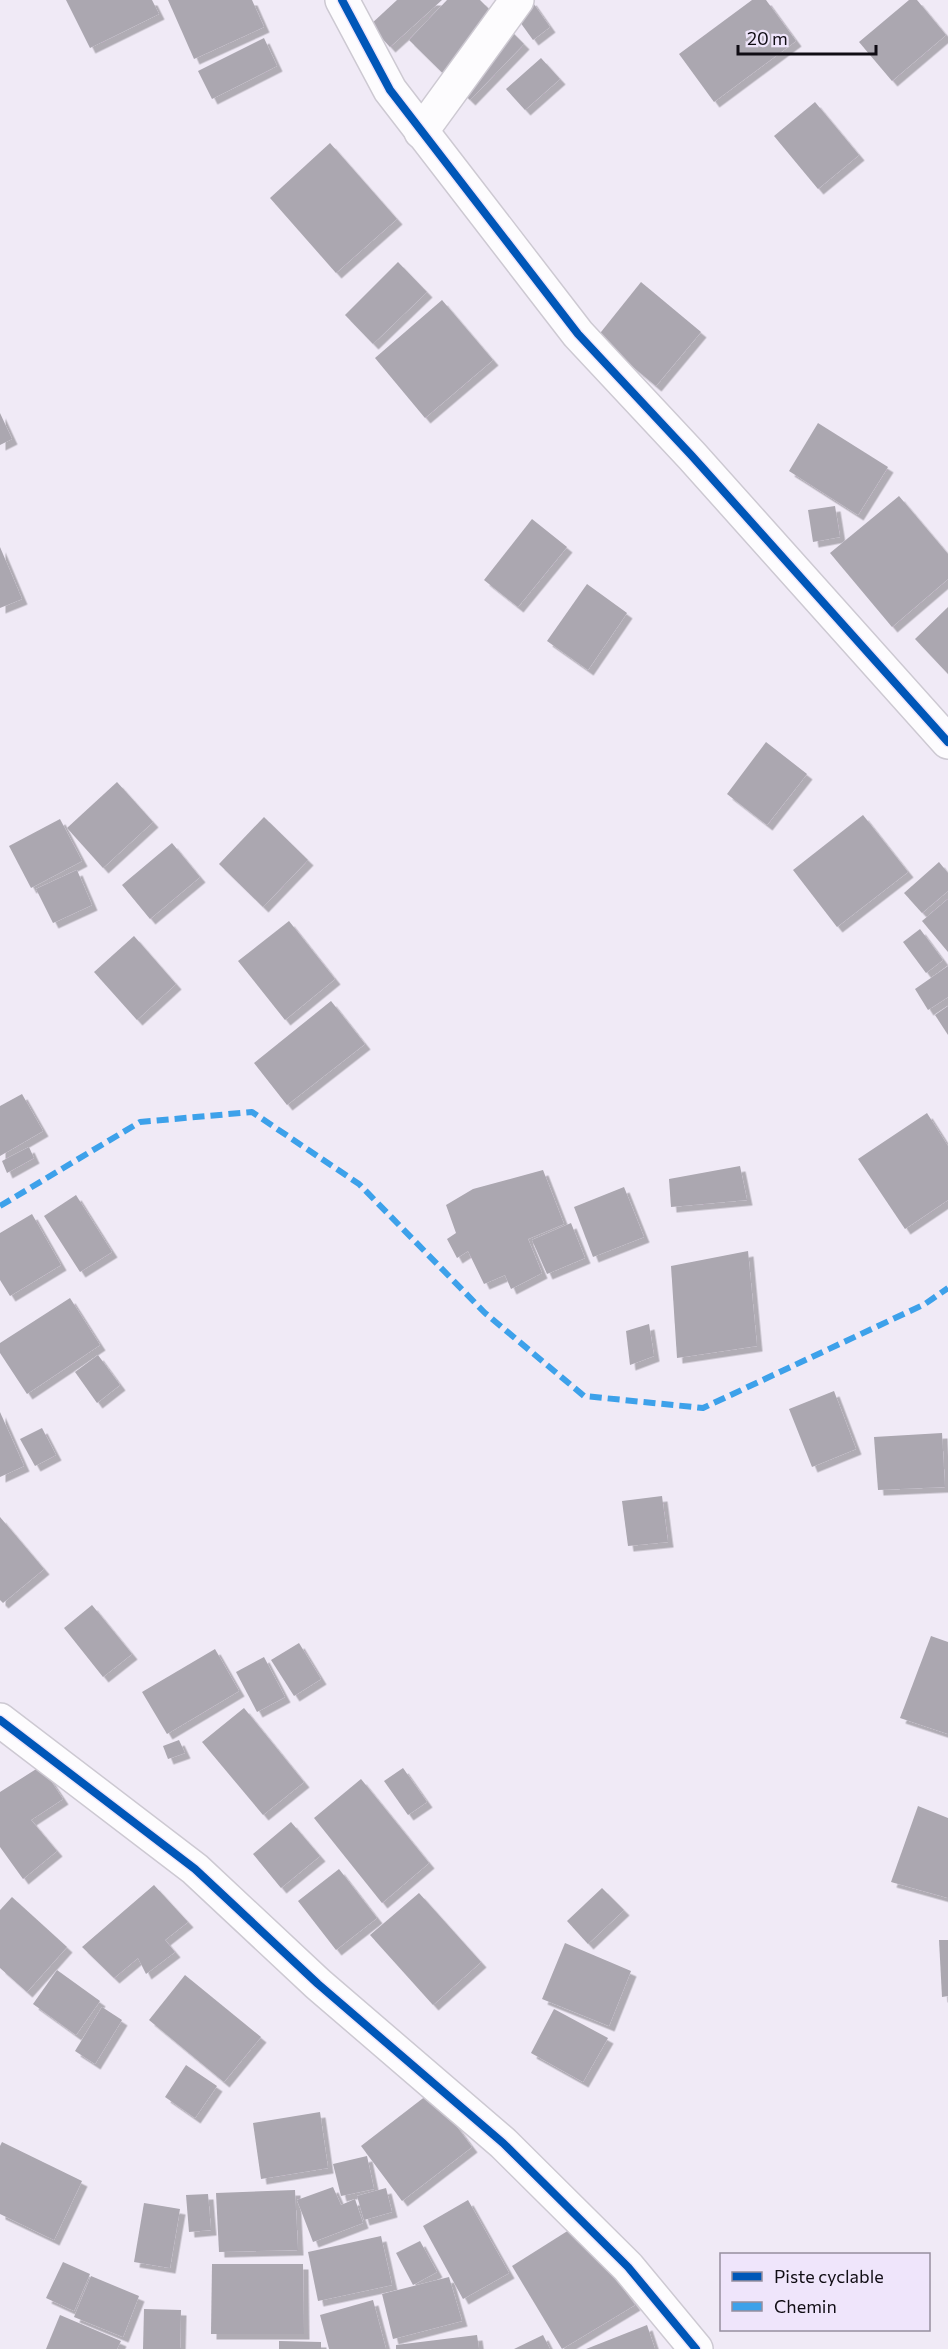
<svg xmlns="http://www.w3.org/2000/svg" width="948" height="2349" font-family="Commissioner,sans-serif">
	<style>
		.building { fill: #aba7b0; filter: url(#shadow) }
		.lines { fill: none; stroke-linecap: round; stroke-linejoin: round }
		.street-casing { stroke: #cdc9d2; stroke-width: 36 }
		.street { stroke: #fdfcfe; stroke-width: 33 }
		.quiet { stroke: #3da1ea; stroke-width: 6; stroke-dasharray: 12 6; stroke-linecap: butt }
		.cycleway-casing { stroke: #efe5fb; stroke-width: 11 }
		.cycleway { stroke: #0057b8; stroke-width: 8 }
	</style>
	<defs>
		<filter id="shadow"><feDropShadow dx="5.5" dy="5.5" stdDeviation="0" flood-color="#0004"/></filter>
	</defs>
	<rect width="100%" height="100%" fill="#f0eaf6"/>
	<g class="building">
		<polygon points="66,0 152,0 159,14 90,48"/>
		<polygon points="168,0 252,0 264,27 194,59"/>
		<polygon points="397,0 442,0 390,47 370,25"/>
		<polygon points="447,0 480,0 524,44 470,100 409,40"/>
		<polygon points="531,0 550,27 533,40 512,11"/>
		<polygon points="752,0 766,0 796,41 714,102 679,54"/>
		<polygon points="909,0 917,0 946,35 892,81 859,42"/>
		<polygon points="264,38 277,66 212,99 198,71"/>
		<polygon points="541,58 560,79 525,110 506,89"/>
		<polygon points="815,102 859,155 818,189 774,136"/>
		<polygon points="330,143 397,219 336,273 270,198"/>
		<polygon points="398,262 427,292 373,344 345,315"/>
		<polygon points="641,282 701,332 656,386 597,337"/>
		<polygon points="442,300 493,360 425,418 375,358"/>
		<polygon points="0,413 12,439 0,445"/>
		<polygon points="818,423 888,467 858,515 789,471"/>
		<polygon points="899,496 948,554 948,579 892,627 830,553"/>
		<polygon points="835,506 840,537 813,542 808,510"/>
		<polygon points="532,519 567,547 518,607 484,580"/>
		<polygon points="0,547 22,599 0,608"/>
		<polygon points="587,584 627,613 588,670 547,641"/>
		<polygon points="948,607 948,674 915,639"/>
		<polygon points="766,742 807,774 767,825 727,794"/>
		<polygon points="117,782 153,822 103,868 67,828"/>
		<polygon points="863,815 908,872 837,927 793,870"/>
		<polygon points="264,817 308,860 263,907 219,864"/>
		<polygon points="60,819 82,861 31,888 9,846"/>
		<polygon points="172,843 200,877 150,919 122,885"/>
		<polygon points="939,862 948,873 948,891 922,913 904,893"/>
		<polygon points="77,870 92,905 53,923 36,889"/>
		<polygon points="948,899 948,952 922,921"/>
		<polygon points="289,921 335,979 285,1020 238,961"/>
		<polygon points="920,929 943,960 926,973 903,942"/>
		<polygon points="134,936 176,984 137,1020 94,972"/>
		<polygon points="948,966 948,997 928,1010 915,989"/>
		<polygon points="331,1001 365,1044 287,1105 254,1063"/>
		<polygon points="948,1006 948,1035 935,1015"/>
		<polygon points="22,1094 43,1131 0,1156 0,1106"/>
		<polygon points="927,1113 948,1146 948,1200 905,1229 858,1159"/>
		<polygon points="29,1147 34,1158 7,1173 2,1161"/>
		<polygon points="740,1166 747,1200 671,1207 669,1179"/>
		<polygon points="543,1170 564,1224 528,1239 542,1273 511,1289 505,1275 484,1284 468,1251 457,1258 447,1239 456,1233 446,1205 473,1189"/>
		<polygon points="624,1187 644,1237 593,1257 574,1207"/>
		<polygon points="76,1195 112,1252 80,1272 44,1216"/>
		<polygon points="32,1214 61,1265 10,1296 0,1280 0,1233"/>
		<polygon points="571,1223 585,1258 547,1274 532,1240"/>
		<polygon points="748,1251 757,1346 677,1358 671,1266"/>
		<polygon points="70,1298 100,1345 27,1394 0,1353 0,1343"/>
		<polygon points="649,1324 654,1356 630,1365 626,1331"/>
		<polygon points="98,1355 120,1385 97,1403 75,1372"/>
		<polygon points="834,1391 856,1449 812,1467 789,1409"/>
		<polygon points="0,1412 24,1466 0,1477"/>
		<polygon points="42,1428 56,1455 35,1466 20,1439"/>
		<polygon points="942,1433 945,1487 878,1490 874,1437"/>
		<polygon points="662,1496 668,1542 628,1546 622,1501"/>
		<polygon points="0,1517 44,1569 3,1603 0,1600"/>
		<polygon points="92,1605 132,1654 103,1677 64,1628"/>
		<polygon points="931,1636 948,1642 948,1734 900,1718"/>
		<polygon points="299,1643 321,1679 294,1696 271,1660"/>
		<polygon points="215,1649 239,1691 167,1734 142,1692"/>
		<polygon points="264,1657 285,1697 257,1712 236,1672"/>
		<polygon points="244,1708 304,1782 263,1815 202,1742"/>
		<polygon points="179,1740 185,1753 168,1759 163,1746"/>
		<polygon points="41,1766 63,1799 31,1820 57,1851 23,1879 0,1847 0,1792"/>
		<polygon points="403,1768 427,1802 408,1815 384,1781"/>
		<polygon points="361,1779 429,1863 382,1903 314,1818"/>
		<polygon points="918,1806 948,1818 948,1898 891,1882"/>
		<polygon points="291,1822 320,1856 281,1888 253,1854"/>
		<polygon points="339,1869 377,1918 336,1950 298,1901"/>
		<polygon points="154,1885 188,1922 165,1940 175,1952 146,1974 138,1958 114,1978 82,1947"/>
		<polygon points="602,1888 624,1910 588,1944 567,1921"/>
		<polygon points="419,1893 481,1962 433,2005 370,1935"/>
		<polygon points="12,1897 67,1947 27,1992 0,1968 0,1910"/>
		<polygon points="939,1940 948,1940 948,1996 942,1997"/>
		<polygon points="565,1943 631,1971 609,2026 542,1999"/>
		<polygon points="57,1970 100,2001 76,2035 33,2004"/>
		<polygon points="185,1975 261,2037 224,2082 149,2020"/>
		<polygon points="102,2007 122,2020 95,2064 75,2051"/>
		<polygon points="554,2009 608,2038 583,2082 531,2053"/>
		<polygon points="186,2065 217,2086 195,2118 165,2097"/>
		<polygon points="431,2092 472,2147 402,2201 361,2146"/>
		<polygon points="320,2112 328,2168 261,2179 253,2123"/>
		<polygon points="2,2142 82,2181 54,2240 0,2214 0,2146"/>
		<polygon points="367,2156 374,2189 341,2196 333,2164"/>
		<polygon points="333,2187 341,2205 355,2199 363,2223 313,2242 297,2200"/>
		<polygon points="386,2188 392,2212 364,2220 357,2196"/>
		<polygon points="295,2190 298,2250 219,2252 216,2193"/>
		<polygon points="208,2194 211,2230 189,2232 186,2195"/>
		<polygon points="468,2200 509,2273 463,2299 423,2226"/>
		<polygon points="144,2203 180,2209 170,2268 134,2262"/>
		<polygon points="577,2225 635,2305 562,2349 512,2266"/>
		<polygon points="381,2236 392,2285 318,2301 308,2252"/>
		<polygon points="420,2241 437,2272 413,2285 396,2253"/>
		<polygon points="63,2262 90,2274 74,2311 46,2298"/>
		<polygon points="212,2264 303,2264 304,2334 211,2334"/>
		<polygon points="91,2276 139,2296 123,2337 74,2317"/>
		<polygon points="449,2277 462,2321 393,2339 382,2294"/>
		<polygon points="373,2300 386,2349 329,2349 320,2315"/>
		<polygon points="144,2309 181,2310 180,2349 143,2349"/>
		<polygon points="60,2315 121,2341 117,2349 46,2349"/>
		<polygon points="647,2325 655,2349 586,2349"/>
		<polygon points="477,2335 479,2349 396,2349 396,2345"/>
		<polygon points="543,2335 550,2349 514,2349"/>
		<polygon points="279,2341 321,2342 321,2349 279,2349"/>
	</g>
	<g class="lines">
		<defs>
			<g id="street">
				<polyline points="342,0 390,90 578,334 692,456 948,742"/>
				<polyline points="421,132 517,0"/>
				<polyline points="0,1720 195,1869 318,1984 503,2143 628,2267 696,2349"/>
			</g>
		</defs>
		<use href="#street" class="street-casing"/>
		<use href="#street" class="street"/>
		<polyline class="quiet" points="0,1206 140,1122 252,1112 359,1184 485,1313 584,1396 703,1408 925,1304 948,1288"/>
		<defs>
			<g id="cycleway">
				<polyline points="342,0 390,90 578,334 692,456 948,742"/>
				<polyline points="0,1720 195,1869 318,1984 503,2143 628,2267 696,2349"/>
			</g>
		</defs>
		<use href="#cycleway" class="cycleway-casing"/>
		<use href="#cycleway" class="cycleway"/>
	</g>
	<rect x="720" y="2253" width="210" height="78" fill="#efe5fb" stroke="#968f9f" stroke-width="1.5"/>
	<rect x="732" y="2272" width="30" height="9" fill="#0057b8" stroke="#968f9f" stroke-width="1.5"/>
	<text x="774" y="2283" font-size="18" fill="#100d14">Piste cyclable</text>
	<rect x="732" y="2302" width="30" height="9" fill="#3da1ea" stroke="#968f9f" stroke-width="1.5"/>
	<text x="774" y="2313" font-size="18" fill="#100d14">Chemin</text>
	<path d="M738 45v9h138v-9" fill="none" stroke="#100d14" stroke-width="3"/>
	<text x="747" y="45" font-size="18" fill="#100d14" stroke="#efe5fb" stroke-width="4.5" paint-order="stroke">20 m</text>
</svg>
